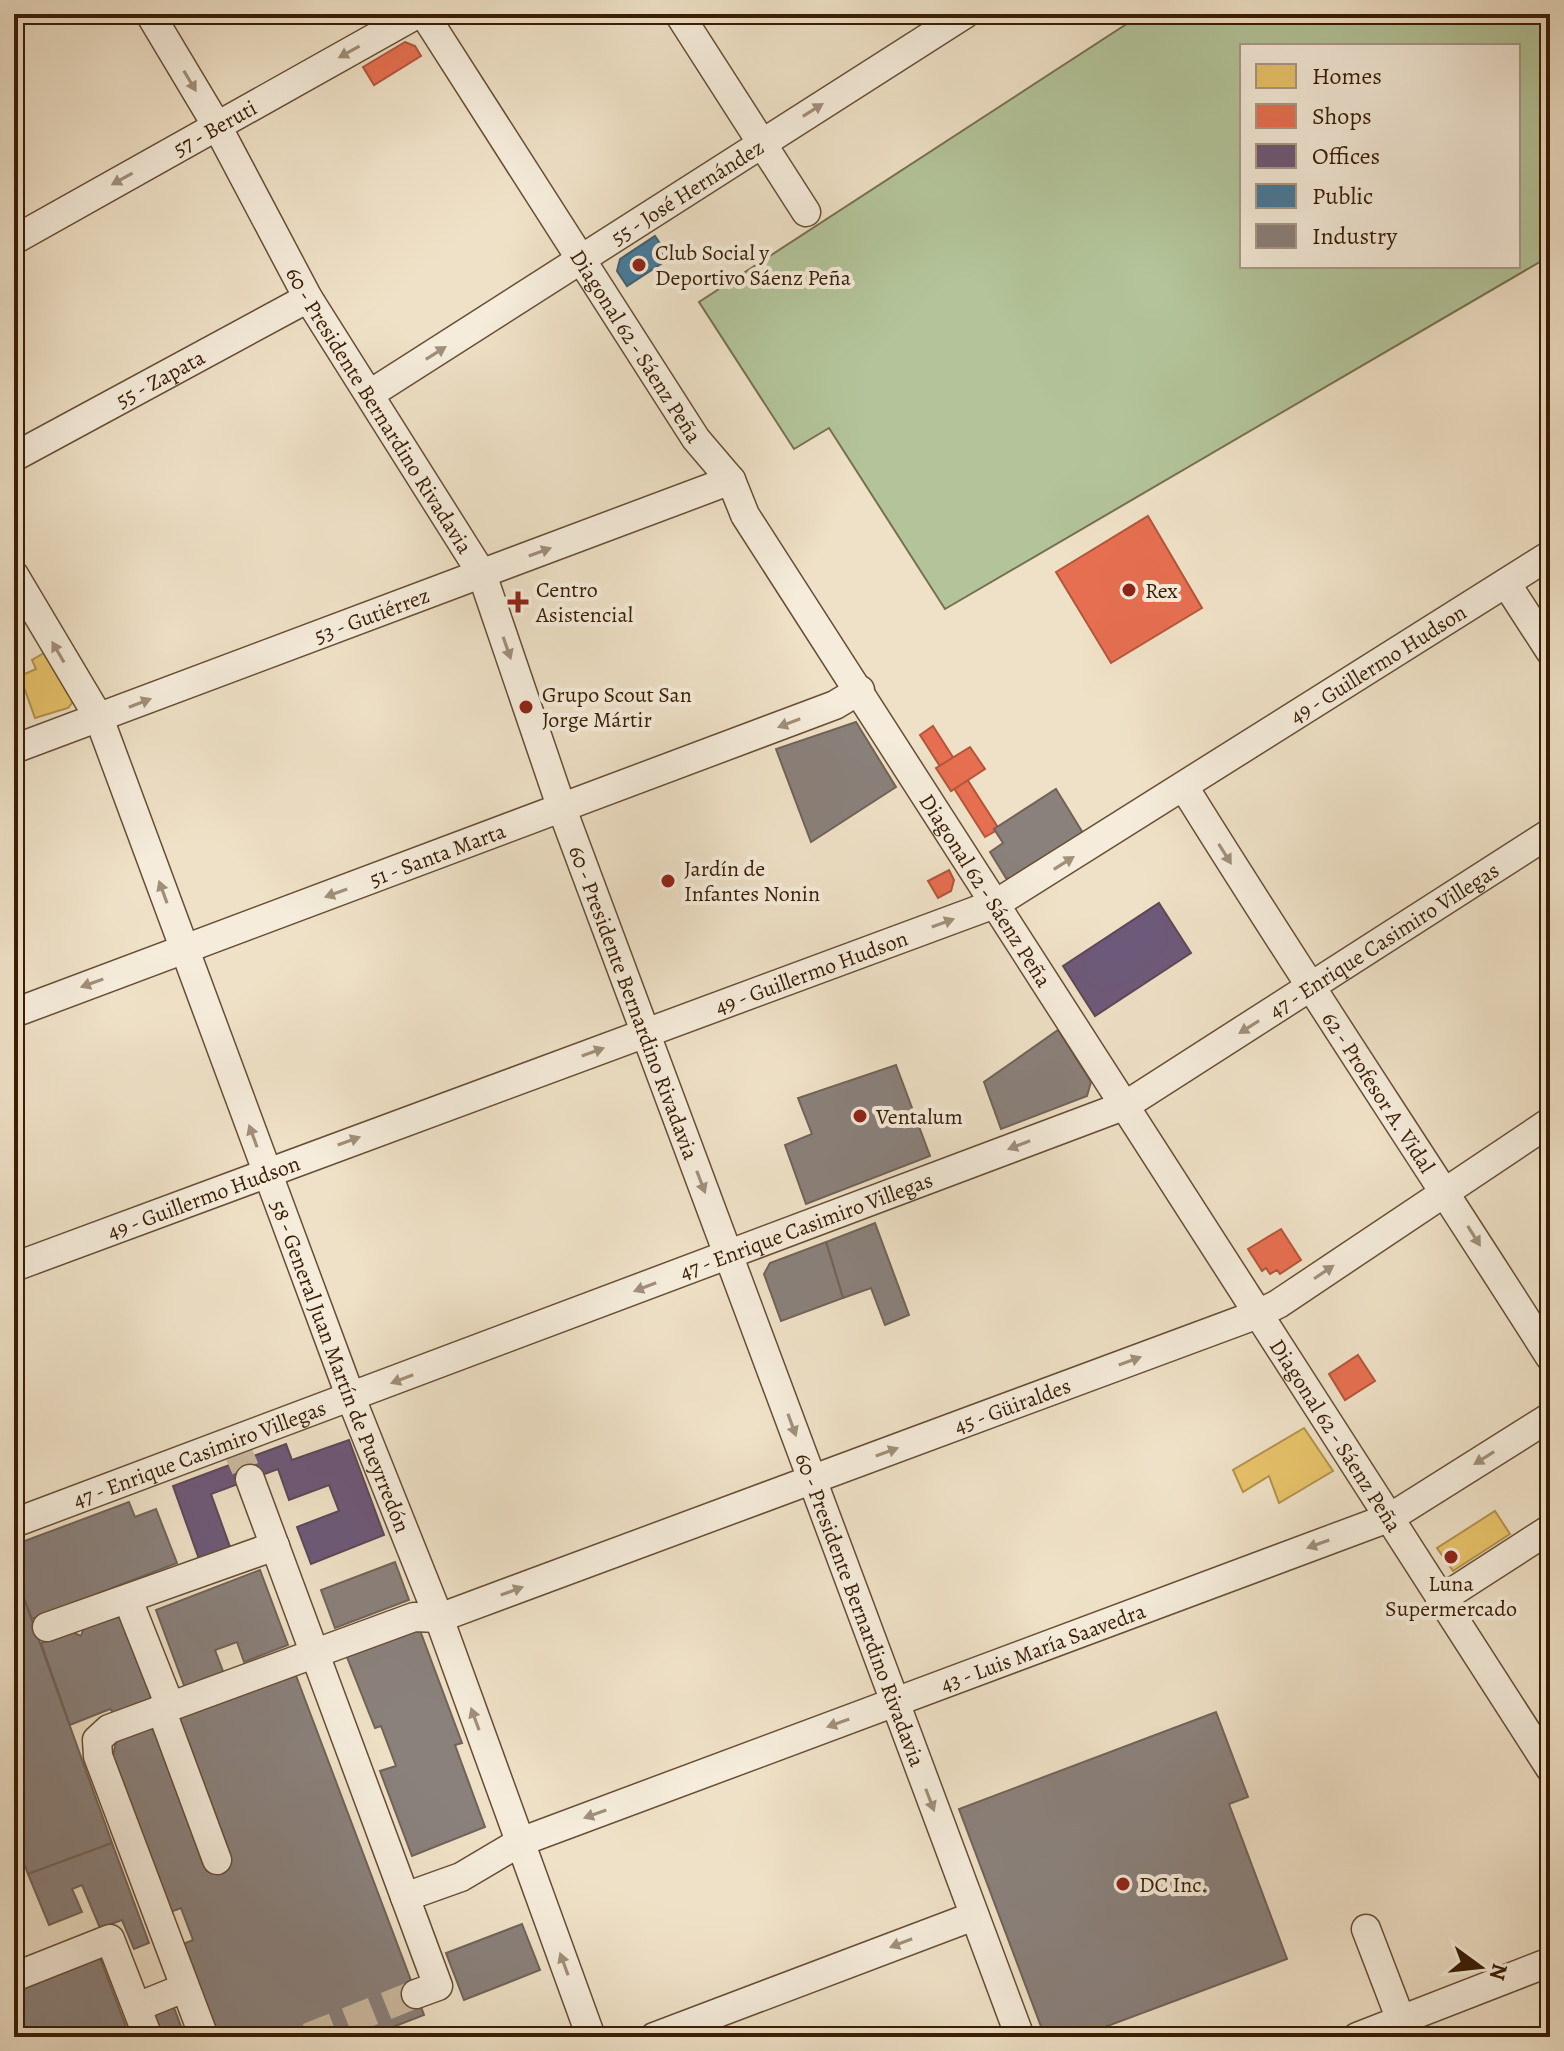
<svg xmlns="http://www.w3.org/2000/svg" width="1564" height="2051" font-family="Alegreya,serif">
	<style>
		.green { fill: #b3c49a; stroke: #76704f; stroke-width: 2; fill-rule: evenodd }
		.homes { fill: #e9c46a; stroke: #b4924b; stroke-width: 2 }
		.shops { fill: #e76f51; stroke: #b3563a; stroke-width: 2 }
		.offices { fill: #6d597a; stroke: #5d4757; stroke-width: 2 }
		.public { fill: #457b9d; stroke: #415f6f; stroke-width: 2 }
		.industry { fill: #8a817c; stroke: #726358; stroke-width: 2 }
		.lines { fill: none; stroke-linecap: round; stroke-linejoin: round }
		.minor-tunnel { stroke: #cbbaa0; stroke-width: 28; stroke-dasharray: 28 14; stroke-linecap: butt }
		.minor-casing { stroke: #664e35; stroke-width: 31 }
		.minor { stroke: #f5ecdb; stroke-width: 28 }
		.oneway { fill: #a08f7a }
		.poi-dot { fill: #8f2418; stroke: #f5ecdb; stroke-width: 3 }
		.labels { text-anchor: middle; stroke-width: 8; stroke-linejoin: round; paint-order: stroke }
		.street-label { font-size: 22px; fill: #391d04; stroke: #f5ecdb }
		.poi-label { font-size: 22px; fill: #391d04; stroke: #f5ecdb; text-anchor: start }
	</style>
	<rect width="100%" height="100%" fill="#efe1c7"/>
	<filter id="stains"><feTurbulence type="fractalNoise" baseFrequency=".0025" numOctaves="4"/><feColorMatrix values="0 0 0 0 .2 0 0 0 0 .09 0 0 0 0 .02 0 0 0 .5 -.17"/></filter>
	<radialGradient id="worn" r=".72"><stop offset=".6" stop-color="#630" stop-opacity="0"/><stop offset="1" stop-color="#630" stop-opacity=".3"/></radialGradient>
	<path class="green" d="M1142 14H1550V256L945 609 829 428 794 449 699 302ZM1242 46H1518V266H1242Z"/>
	<g class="homes">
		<polygon points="44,653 73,697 72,703 68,708 35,718 20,676 36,669 32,660"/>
		<polygon points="1304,1428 1333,1471 1279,1503 1269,1476 1243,1492 1233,1470"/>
		<polygon points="1495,1511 1510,1534 1453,1571 1437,1548"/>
	</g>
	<g class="shops">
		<polygon points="405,42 415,46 421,56 374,85 363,67"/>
		<polygon points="1148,516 1202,608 1111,663 1056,572"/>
		<polygon points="933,726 999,829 985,837 920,735"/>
		<polygon points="970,747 985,769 951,791 936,768"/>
		<polygon points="949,870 954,880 951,891 938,898 928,881"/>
		<polygon points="1281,1229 1301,1260 1280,1274 1277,1270 1270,1274 1266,1268 1262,1271 1248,1249"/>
		<polygon points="1358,1355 1375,1381 1345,1400 1329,1374"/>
	</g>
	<g class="offices">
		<polygon points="1159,903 1191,953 1095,1016 1063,966"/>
		<polygon points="349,1440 384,1535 311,1564 297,1527 339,1511 329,1485 289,1500 278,1469 211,1494 230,1547 199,1559 173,1486 286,1444 292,1460"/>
	</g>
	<polygon class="public" points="655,236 670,258 627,286 617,271 620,259"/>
	<g class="industry">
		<polygon points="856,722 896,787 811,842 776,749"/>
		<polygon points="1056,789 1086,838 1016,880 1006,878 990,852 1003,843 994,829"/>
		<polygon points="1058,1030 1091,1082 1087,1096 1001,1129 984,1082"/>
		<polygon points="896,1065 930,1156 806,1204 785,1145 812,1134 798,1098"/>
		<polygon points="875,1223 909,1315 885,1325 871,1288 843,1298 826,1242"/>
		<polygon points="826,1242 843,1298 781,1321 764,1274 770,1263"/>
		<polygon points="129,1502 135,1517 156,1509 177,1563 32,1619 14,1571 14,1545"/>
		<polygon points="395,1562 409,1600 335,1628 321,1590"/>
		<polygon points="260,1570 288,1645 244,1662 237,1642 215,1650 224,1674 185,1688 156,1610"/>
		<polygon points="14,1571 112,1843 28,1874 14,1837"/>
		<polygon points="122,1612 156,1702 117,1716 110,1709 70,1725 41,1643 72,1632 81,1636 84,1628"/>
		<polygon points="418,1625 462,1743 455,1745 485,1827 412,1856 380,1771 396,1766 381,1726 375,1728 345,1652"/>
		<polygon points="295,1673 424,2015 367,2037 213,2037 178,1946 193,1940 181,1908 165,1914 110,1770 116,1742 125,1735"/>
		<polygon points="1216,1712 1248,1797 1229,1804 1287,1959 1078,2037 1045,2037 959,1809"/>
		<polygon points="112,1843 149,1943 134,1949 122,1920 100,1928 82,1885 72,1889 82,1912 49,1925 28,1874"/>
		<polygon points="522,1924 540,1970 464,2000 446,1953"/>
		<polygon points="100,1958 130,2037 14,2037 14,1992"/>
		<polygon points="173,2005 185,2037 162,2037 153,2013"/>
	</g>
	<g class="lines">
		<g class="minor-tunnel">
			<polyline points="234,1443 250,1479"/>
			<polyline points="308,2037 416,1994"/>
		</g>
		<defs>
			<g id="minor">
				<path id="s1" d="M150 14 217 126 308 298 482 574 562 809 1020 2037"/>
				<path id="s2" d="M424 14 696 439 731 480 745 515 1550 1768"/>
				<polyline points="679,14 806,212"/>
				<path id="s3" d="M14 240 417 14"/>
				<path id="s4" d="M370 394 965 14"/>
				<path id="s5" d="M14 457 308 298"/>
				<path id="s6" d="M14 575 99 718 351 1398 439 1618 591 2037"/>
				<polyline points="1506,583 1550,651"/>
				<path id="s7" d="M14 749 731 480"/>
				<path id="s8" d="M1184 787C1303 979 1429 1166 1550 1357"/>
				<path id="s9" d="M14 1013 835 705 860 690"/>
				<path id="s10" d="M14 1267 997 903 1550 555"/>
				<polyline points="250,1479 438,1986 416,1994"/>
				<path id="s11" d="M14 1523 1126 1105 1550 833"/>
				<polyline points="128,1600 170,1706"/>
				<polyline points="1440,1600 1550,1529"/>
				<polyline points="47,1627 275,1546"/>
				<polyline points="161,1709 217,1860"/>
				<path id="s12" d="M405 1897 461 1877 520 1842 1391 1517 1550 1417"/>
				<polyline points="1366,1929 1407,2036"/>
				<polyline points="14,1977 110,1939 148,2037"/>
				<polyline points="137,2007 184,1988"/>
				<path id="s13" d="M204 2037 98 1756 97 1740 109 1729 414 1617 439 1618 1258 1314 1278 1304 1550 1122"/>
				<polyline points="654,2037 974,1916"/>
				<polyline points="1357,2037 1550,1962"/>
			</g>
		</defs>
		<use href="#minor" class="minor-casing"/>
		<use href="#minor" class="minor"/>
	</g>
	<defs><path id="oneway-solid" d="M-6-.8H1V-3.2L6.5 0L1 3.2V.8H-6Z" transform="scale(2)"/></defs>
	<g class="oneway">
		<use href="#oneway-solid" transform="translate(349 52) rotate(151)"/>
		<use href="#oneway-solid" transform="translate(190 81) rotate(59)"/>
		<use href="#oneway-solid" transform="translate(813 110) rotate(-32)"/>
		<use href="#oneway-solid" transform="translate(122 179) rotate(151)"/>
		<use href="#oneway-solid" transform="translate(436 353) rotate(-32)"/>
		<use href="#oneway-solid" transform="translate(540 552) rotate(-20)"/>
		<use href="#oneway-solid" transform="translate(507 648) rotate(71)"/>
		<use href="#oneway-solid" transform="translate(58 652) rotate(-120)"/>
		<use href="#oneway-solid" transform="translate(140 703) rotate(-21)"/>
		<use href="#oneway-solid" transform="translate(789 723) rotate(159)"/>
		<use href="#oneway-solid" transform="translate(1225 854) rotate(58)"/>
		<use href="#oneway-solid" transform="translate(1064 863) rotate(-32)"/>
		<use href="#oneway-solid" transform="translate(163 892) rotate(-110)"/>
		<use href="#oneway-solid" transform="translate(336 893) rotate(160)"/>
		<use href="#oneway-solid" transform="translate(943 923) rotate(-20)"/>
		<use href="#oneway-solid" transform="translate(92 983) rotate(160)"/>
		<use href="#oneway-solid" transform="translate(1249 1027) rotate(148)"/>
		<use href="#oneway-solid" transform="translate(593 1052) rotate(-20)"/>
		<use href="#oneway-solid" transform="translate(253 1136) rotate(-110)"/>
		<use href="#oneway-solid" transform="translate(349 1141) rotate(-20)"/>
		<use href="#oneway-solid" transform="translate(1019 1145) rotate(159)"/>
		<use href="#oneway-solid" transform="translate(701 1182) rotate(69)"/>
		<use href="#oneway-solid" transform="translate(1474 1236) rotate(58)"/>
		<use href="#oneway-solid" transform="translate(1324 1272) rotate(-34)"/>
		<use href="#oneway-solid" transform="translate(645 1287) rotate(159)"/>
		<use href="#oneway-solid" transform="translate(1130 1361) rotate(-20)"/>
		<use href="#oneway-solid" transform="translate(402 1379) rotate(159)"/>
		<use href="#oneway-solid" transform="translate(792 1425) rotate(70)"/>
		<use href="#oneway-solid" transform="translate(887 1452) rotate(-20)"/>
		<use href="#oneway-solid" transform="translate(1484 1458) rotate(148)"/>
		<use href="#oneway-solid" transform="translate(1318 1544) rotate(160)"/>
		<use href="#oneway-solid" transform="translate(512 1591) rotate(-20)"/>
		<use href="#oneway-solid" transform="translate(475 1719) rotate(-110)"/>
		<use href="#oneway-solid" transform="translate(838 1723) rotate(160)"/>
		<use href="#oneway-solid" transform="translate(930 1800) rotate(69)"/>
		<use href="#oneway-solid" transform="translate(595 1814) rotate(160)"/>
		<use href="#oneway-solid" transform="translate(901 1943) rotate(159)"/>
		<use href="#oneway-solid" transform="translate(564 1964) rotate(-110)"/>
	</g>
	<g class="poi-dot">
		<circle cx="639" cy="265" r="8"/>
		<circle cx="1129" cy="590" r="8"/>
		<path d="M514 590h8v8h8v8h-8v8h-8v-8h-8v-8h8z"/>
		<circle cx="526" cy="707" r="8"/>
		<circle cx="668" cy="881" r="8"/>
		<circle cx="860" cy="1116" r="8"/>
		<circle cx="1451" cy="1557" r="8"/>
		<circle cx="1123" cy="1884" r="8"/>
	</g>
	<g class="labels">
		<g class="street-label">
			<text dy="8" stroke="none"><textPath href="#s3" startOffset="230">57 - Beruti</textPath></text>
			<text dy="8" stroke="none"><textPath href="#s4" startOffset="376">55 - José Hernández</textPath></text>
			<text dy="8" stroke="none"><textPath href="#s2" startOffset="394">Diagonal 62 - Sáenz Peña</textPath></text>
			<text dy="8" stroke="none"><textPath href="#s5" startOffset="166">55 - Zapata</textPath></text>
			<text dy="8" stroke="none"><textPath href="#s1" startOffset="458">60 - Presidente Bernardino Rivadavia</textPath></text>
			<text dy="8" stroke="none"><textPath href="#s7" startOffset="382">53 - Gutiérrez</textPath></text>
			<text dy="8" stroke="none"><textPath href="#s10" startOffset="1498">49 - Guillermo Hudson</textPath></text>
			<text dy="8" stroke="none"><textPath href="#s9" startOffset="452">51 - Santa Marta</textPath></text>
			<text dy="8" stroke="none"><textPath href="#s2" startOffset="1042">Diagonal 62 - Sáenz Peña</textPath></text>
			<text dy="8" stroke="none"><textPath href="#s11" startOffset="1494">47 - Enrique Casimiro Villegas</textPath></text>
			<text dy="8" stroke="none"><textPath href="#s10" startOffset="850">49 - Guillermo Hudson</textPath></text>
			<text dy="8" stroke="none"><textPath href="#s1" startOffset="1106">60 - Presidente Bernardino Rivadavia</textPath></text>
			<text dy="8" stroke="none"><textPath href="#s8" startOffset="362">62 - Profesor A. Vidal</textPath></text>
			<text dy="8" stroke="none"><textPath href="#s10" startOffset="202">49 - Guillermo Hudson</textPath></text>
			<text dy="8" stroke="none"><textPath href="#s11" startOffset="846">47 - Enrique Casimiro Villegas</textPath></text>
			<text dy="8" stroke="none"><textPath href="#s6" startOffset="858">58 - General Juan Martín de Pueyrredón</textPath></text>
			<text dy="8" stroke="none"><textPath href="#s13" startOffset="1294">45 - Güiraldes</textPath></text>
			<text dy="8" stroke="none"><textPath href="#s2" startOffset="1690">Diagonal 62 - Sáenz Peña</textPath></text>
			<text dy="8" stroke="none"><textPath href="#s11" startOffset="198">47 - Enrique Casimiro Villegas</textPath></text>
			<text dy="8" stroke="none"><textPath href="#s1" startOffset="1754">60 - Presidente Bernardino Rivadavia</textPath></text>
			<text dy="8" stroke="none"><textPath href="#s12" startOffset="686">43 - Luis María Saavedra</textPath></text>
		</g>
		<g class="poi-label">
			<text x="655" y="260">Club Social y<tspan x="655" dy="25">Deportivo Sáenz Peña</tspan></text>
			<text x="536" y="597">Centro<tspan x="536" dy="25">Asistencial</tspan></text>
			<text x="1145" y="598">Rex</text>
			<text x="542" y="702">Grupo Scout San<tspan x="542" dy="25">Jorge Mártir</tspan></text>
			<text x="684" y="876">Jardín de<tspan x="684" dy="25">Infantes Nonin</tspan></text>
			<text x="876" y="1124">Ventalum</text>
			<text x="1451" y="1591" text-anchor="middle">Luna<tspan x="1451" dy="25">Supermercado</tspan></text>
			<text x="1139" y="1892">DC Inc.</text>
		</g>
	</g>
	<rect width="1564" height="2051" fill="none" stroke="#efe1c7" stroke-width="48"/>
	<rect x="16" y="16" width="1532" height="2019" fill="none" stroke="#391d04" stroke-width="4"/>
	<rect x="24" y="24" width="1516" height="2003" fill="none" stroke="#391d04" stroke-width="2"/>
	<rect x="1240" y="44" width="280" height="224" fill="#f5ecdb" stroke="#aa9985" stroke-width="2"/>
	<rect x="1256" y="64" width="40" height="24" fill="#e9c46a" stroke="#aa9985" stroke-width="2"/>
	<text x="1312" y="84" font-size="24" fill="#391d04">Homes</text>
	<rect x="1256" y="104" width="40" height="24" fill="#e76f51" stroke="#aa9985" stroke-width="2"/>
	<text x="1312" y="124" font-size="24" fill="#391d04">Shops</text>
	<rect x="1256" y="144" width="40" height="24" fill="#6d597a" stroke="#aa9985" stroke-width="2"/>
	<text x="1312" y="164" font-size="24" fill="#391d04">Offices</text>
	<rect x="1256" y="184" width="40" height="24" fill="#457b9d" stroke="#aa9985" stroke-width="2"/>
	<text x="1312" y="204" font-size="24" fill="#391d04">Public</text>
	<rect x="1256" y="224" width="40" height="24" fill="#8a817c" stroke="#aa9985" stroke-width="2"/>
	<text x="1312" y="244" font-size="24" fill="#391d04">Industry</text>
	<g transform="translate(1480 1967) rotate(105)" stroke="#f5ecdb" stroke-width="6" paint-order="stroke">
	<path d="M0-6L14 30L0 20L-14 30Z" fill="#391d04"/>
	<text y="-12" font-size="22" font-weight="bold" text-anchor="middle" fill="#391d04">N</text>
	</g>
	<rect width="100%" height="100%" filter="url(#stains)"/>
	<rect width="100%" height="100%" fill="url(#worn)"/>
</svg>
